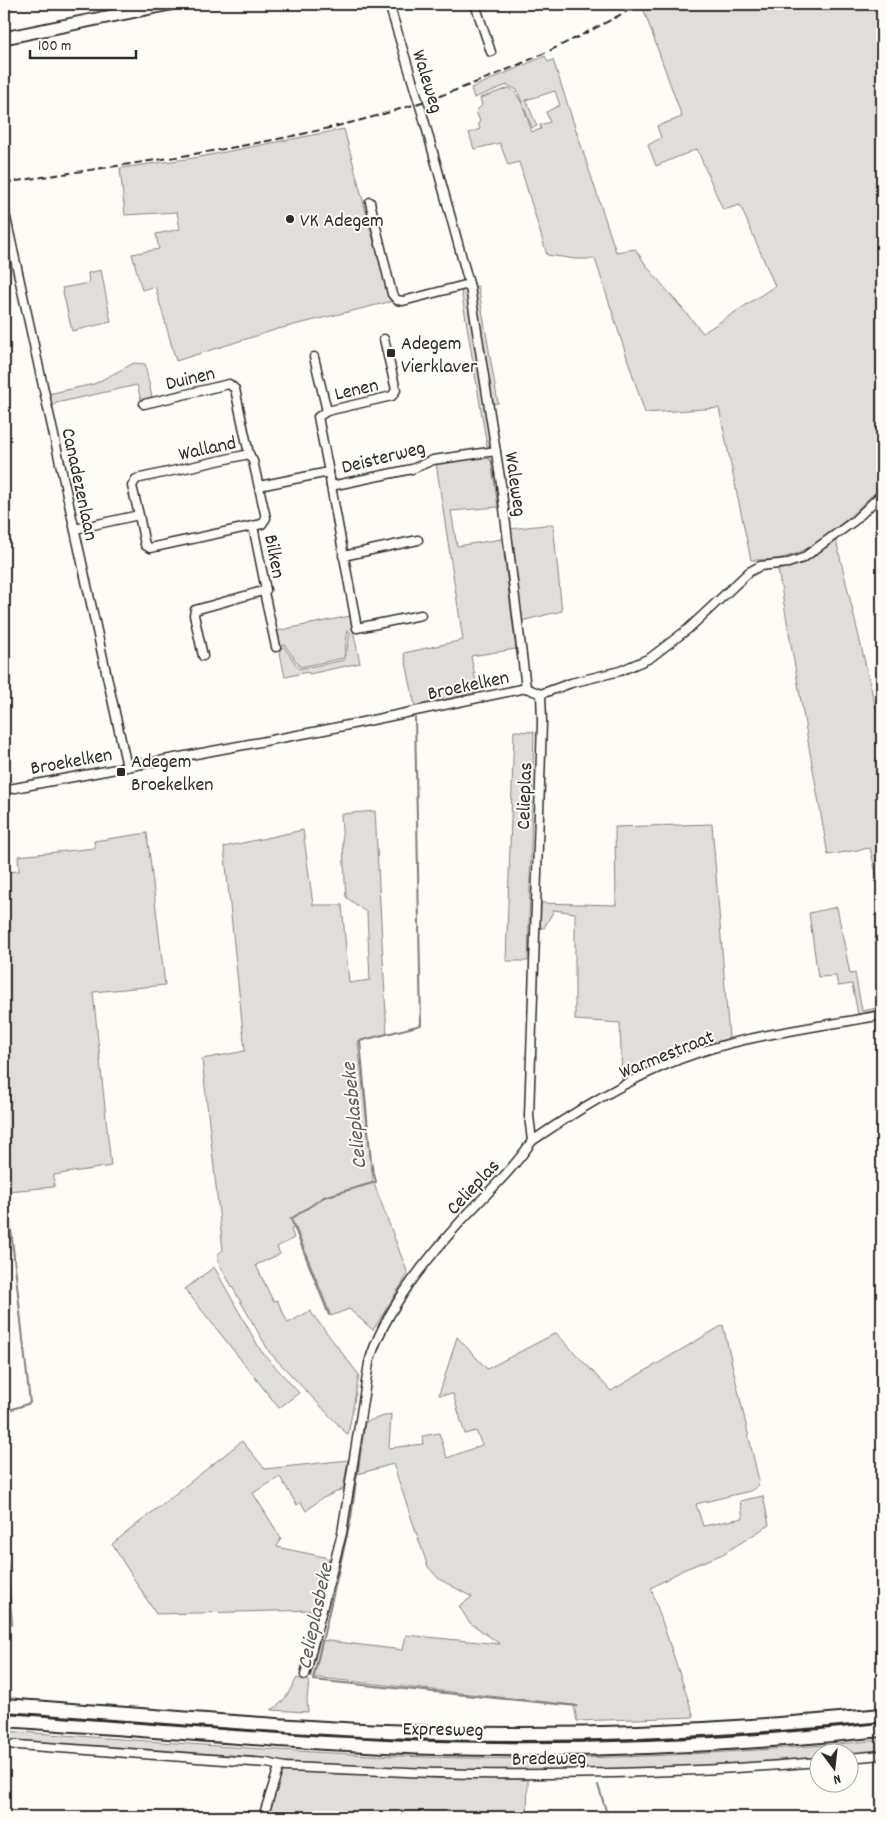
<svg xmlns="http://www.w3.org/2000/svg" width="886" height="1821" font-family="Dekko,sans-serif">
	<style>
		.green { fill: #dfdeda; stroke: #858482 }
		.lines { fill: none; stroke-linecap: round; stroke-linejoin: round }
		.stream { stroke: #7e7d7b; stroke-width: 2 }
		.minor-casing { stroke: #2b2b2b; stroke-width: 11 }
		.primary-casing { stroke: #2b2b2b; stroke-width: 15 }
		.trunk-casing { stroke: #2b2b2b; stroke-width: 16 }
		.minor { stroke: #fdfcf7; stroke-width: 8 }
		.primary { stroke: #fdfcf7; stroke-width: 11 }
		.trunk { stroke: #fdfcf7; stroke-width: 12 }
		.rail { stroke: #2b2b2b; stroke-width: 2; stroke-dasharray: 8 4; stroke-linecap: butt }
		.poi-dot { fill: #2b2b2b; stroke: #fdfcf7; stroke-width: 2 }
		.labels { text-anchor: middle; stroke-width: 4; stroke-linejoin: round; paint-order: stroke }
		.street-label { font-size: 20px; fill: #2b2b2b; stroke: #fdfcf7 }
		.poi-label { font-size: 20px; fill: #2b2b2b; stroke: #fdfcf7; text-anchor: start }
		.water-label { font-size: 21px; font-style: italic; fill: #5b5b5a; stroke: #fdfcf7 }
	</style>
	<rect width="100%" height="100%" fill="#fdfcf7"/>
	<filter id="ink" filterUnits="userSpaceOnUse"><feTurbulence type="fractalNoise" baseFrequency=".02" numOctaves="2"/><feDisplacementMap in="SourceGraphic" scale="10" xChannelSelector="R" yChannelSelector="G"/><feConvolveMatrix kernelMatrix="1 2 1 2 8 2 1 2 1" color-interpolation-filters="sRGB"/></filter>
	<g filter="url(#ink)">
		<g class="green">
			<path d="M650 4H882V486C854 511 824 547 786 557 775 560 763 560 751 560L719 408 645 413 595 259H576L547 255 519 162 508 165 500 143 474 149 469 133 480 129 478 123 480 122 476 111 482 105 480 98 509 88C522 94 527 119 532 132L541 129 540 125 550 122 546 112 560 105 555 91 526 100 537 126 532 128 517 90 507 85 474 98 471 88 545 56 548 62 553 60 616 252 635 249 649 269 703 333 775 286 740 205 723 210 697 149 656 166 648 145 661 138 657 126 682 117 643 8Z"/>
			<polygon points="344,129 387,291 393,301 278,329 176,361 155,286 142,290 132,254 159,249 156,234 180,229 177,212 125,215 120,168 194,158"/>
			<polygon points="101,270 111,322 72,331 62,288 89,283 88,273"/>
			<polygon points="478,286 498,403 487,405 492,445 487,446 461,290"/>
			<polygon points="134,363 145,364 152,397 141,400 137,385 56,403 52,409 48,394 94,384"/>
			<polygon points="483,456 491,460 498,507 451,511 457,546 502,539 516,649 471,656 478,692 415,706 404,653 463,640 436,463"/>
			<polygon points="553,524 562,611 521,621 510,529"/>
			<polygon points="836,540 876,709 882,708 882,889 880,890 870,848 828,855 778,570 809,560"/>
			<polygon points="350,616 360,663 309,674 308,672 285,677 279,648 284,647 299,669 345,660 350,633 348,630 344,658 300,667 285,645 279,646 276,631"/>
			<polygon points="514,731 534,732 528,961 506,961"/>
			<polygon points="375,811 387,1034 358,1041 373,1181 408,1274 373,1330 349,1309 331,1316 296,1228 291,1229 294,1238 277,1247 280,1254 256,1265 273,1301 277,1300 288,1323 310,1311 359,1375 348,1435 270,1353 218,1262 218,1254 223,1250 202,1059 245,1051 224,847 303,830 313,905 342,905 349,983 370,980 367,913 346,897 341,814"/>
			<polygon points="712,824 729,1038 676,1056 622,1081 620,1023 575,1020 575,913 554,910 544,928 540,928 541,903 616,905 615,827"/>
			<polygon points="147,833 165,985 93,992 111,1166 54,1175 54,1187 7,1191 4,1160 4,872 19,871 18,856 95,848 94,841"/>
			<polygon points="837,907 850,974 855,973 862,1011 882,1007 882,1009 858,1014 852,984 838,986 836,976 818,977 809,913"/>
			<polygon points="214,1267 261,1351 299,1393 279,1408 185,1289"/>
			<polygon points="723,1325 759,1481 757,1487 750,1491 696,1504 703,1526 743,1518 740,1501 763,1496 769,1525 723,1554 683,1570 651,1588 694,1717 577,1721 574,1705 310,1677 320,1640 403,1650 406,1635 500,1644 469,1622 459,1606 472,1597 439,1579 428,1567 393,1464 358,1474 365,1422 391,1414 389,1448 423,1444 422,1436 439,1433 447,1458 482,1445 476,1431 465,1434 453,1394 439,1395 457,1337 487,1369 556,1333 611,1391"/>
			<polygon points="242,1441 265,1469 348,1460 343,1489 321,1499 306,1511 301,1502 297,1505 280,1477 253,1493 281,1538 277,1547 329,1558 317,1610 156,1614 112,1544"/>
			<path d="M297 1678 309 1681 307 1700 308 1712 271 1710C285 1703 290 1690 297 1678Z"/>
			<path d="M4 1731C145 1740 286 1753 427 1757 579 1762 731 1754 882 1740V1752L849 1755 848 1754H818V1758C701 1767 584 1773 466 1770 407 1769 347 1763 288 1764L269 1760 4 1739Z"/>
			<polygon points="288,1770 528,1780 527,1817 269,1817 273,1795 282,1772"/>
			<polygon points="4,1814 70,1817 4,1817"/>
		</g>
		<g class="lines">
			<g class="stream">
				<polyline points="4,1166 30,1403 4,1412"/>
				<polyline points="329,1315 291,1219 324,1197 376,1182 371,1162 360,1041 421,1025 415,718"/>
				<polyline points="368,1390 351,1518 313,1680 577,1706"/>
				<polyline points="4,1524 12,1624"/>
				<polyline points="4,1645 8,1630"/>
				<polyline points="598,1785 608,1817"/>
			</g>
			<defs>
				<g id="minor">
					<polyline points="389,4 423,116 470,287 501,484 526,688"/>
					<polyline points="475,4 491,52"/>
					<polyline points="370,202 392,294 397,300 403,301 469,284"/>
					<polyline points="4,209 127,767"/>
					<polyline points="314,357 327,411"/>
					<polyline points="144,404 229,384 235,389 249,454"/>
					<polyline points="329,472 318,417 327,411 392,396 396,390 384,339"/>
					<polyline points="259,486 329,472 331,486 412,469 433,460 496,451"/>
					<polyline points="331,486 357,628 421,615"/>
					<polyline points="75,529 139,515 145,545 150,548 262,524 266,518 253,461 249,454 136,479 132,486 139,515"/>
					<polyline points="343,556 418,540"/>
					<polyline points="264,592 276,647"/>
					<polyline points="203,656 194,615 195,610 266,590 253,526"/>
					<polyline points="4,790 324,730 526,688 541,694 571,683 620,671 650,658 688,629 749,572 760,566 788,563 803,558 854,521 882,494"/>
					<path d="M532 1141C583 1106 641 1071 700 1052 755 1034 824 1026 882 1015"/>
					<path d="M305 1675 342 1533 369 1363C383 1312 426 1260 461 1221 485 1195 512 1171 532 1141L529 1116 542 722 541 694"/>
					<path d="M4 1744 267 1763 285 1767C348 1769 411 1773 474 1774 589 1775 704 1772 818 1762"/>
					<polyline points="848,1758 882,1755"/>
					<polyline points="263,1817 279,1767"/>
				</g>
				<polyline id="primary" points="4,38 170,4"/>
				<g id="trunk">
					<path d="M4 1705C149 1715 295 1729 441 1733 588 1737 735 1730 882 1715"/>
					<path d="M4 1720C148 1730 292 1743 436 1748 585 1752 735 1746 882 1730"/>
				</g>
			</defs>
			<use href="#minor" class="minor-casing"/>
			<use href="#primary" class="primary-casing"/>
			<use href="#trunk" class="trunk-casing"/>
			<use href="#minor" class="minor"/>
			<use href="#primary" class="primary"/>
			<use href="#trunk" class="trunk"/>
			<path class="rail" d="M4 183C129 163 257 149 380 115 471 89 558 50 640 4"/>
		</g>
	</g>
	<g class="poi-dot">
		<circle cx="290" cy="219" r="5"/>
		<rect x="386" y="348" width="10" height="10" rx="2.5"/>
		<rect x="116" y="767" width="10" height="10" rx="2.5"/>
	</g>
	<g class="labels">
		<g class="street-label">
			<text transform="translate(429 81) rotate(73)" y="7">Waleweg</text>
			<text transform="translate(190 377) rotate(-13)" y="7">Duinen</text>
			<text transform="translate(356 388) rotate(-13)" y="7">Lenen</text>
			<text transform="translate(207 447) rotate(-12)" y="7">Walland</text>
			<text transform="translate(383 456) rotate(-14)" y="7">Deisterweg</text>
			<text transform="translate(81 484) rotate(78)" y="7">Canadezenlaan</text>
			<text transform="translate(517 484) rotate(82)" y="7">Waleweg</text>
			<text transform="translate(276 556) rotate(79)" y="7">Bilken</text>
			<text transform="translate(468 684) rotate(-12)" y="7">Broekelken</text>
			<text transform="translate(71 760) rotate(-10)" y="7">Broekelken</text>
			<text transform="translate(523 796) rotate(-88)" y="7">Celieplas</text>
			<text transform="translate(666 1053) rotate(-22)" y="7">Warmestraat</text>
			<text transform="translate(472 1186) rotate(-47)" y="7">Celieplas</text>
			<text transform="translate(443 1728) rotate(1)" y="7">Expresweg</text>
			<text transform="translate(549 1757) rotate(-1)" y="7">Bredeweg</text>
		</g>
		<g class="poi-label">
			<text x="300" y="226">VK Adegem</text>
			<text x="401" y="349">Adegem<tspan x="401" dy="23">Vierklaver</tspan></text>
			<text x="131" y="767">Adegem<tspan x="131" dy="23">Broekelken</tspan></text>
		</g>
		<g class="water-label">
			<text transform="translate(353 1116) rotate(-96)" y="7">Celieplasbeke</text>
			<text transform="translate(314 1616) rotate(-78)" y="7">Celieplasbeke</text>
		</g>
	</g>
	<rect width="886" height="1821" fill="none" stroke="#fdfcf7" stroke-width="20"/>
	<rect x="10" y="10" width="866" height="1801" fill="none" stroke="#2b2b2b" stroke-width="2" filter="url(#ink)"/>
	<g transform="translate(834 1768) rotate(165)"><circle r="24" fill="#fdfcf7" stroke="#a9a8a5"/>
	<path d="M0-4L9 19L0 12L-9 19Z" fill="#2b2b2b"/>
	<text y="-8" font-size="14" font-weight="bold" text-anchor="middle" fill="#2b2b2b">N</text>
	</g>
	<path d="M30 50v8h106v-8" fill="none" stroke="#2b2b2b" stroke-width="2.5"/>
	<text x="38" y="50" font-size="15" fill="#2b2b2b" stroke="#fdfcf7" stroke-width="4" paint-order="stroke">100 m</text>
</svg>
